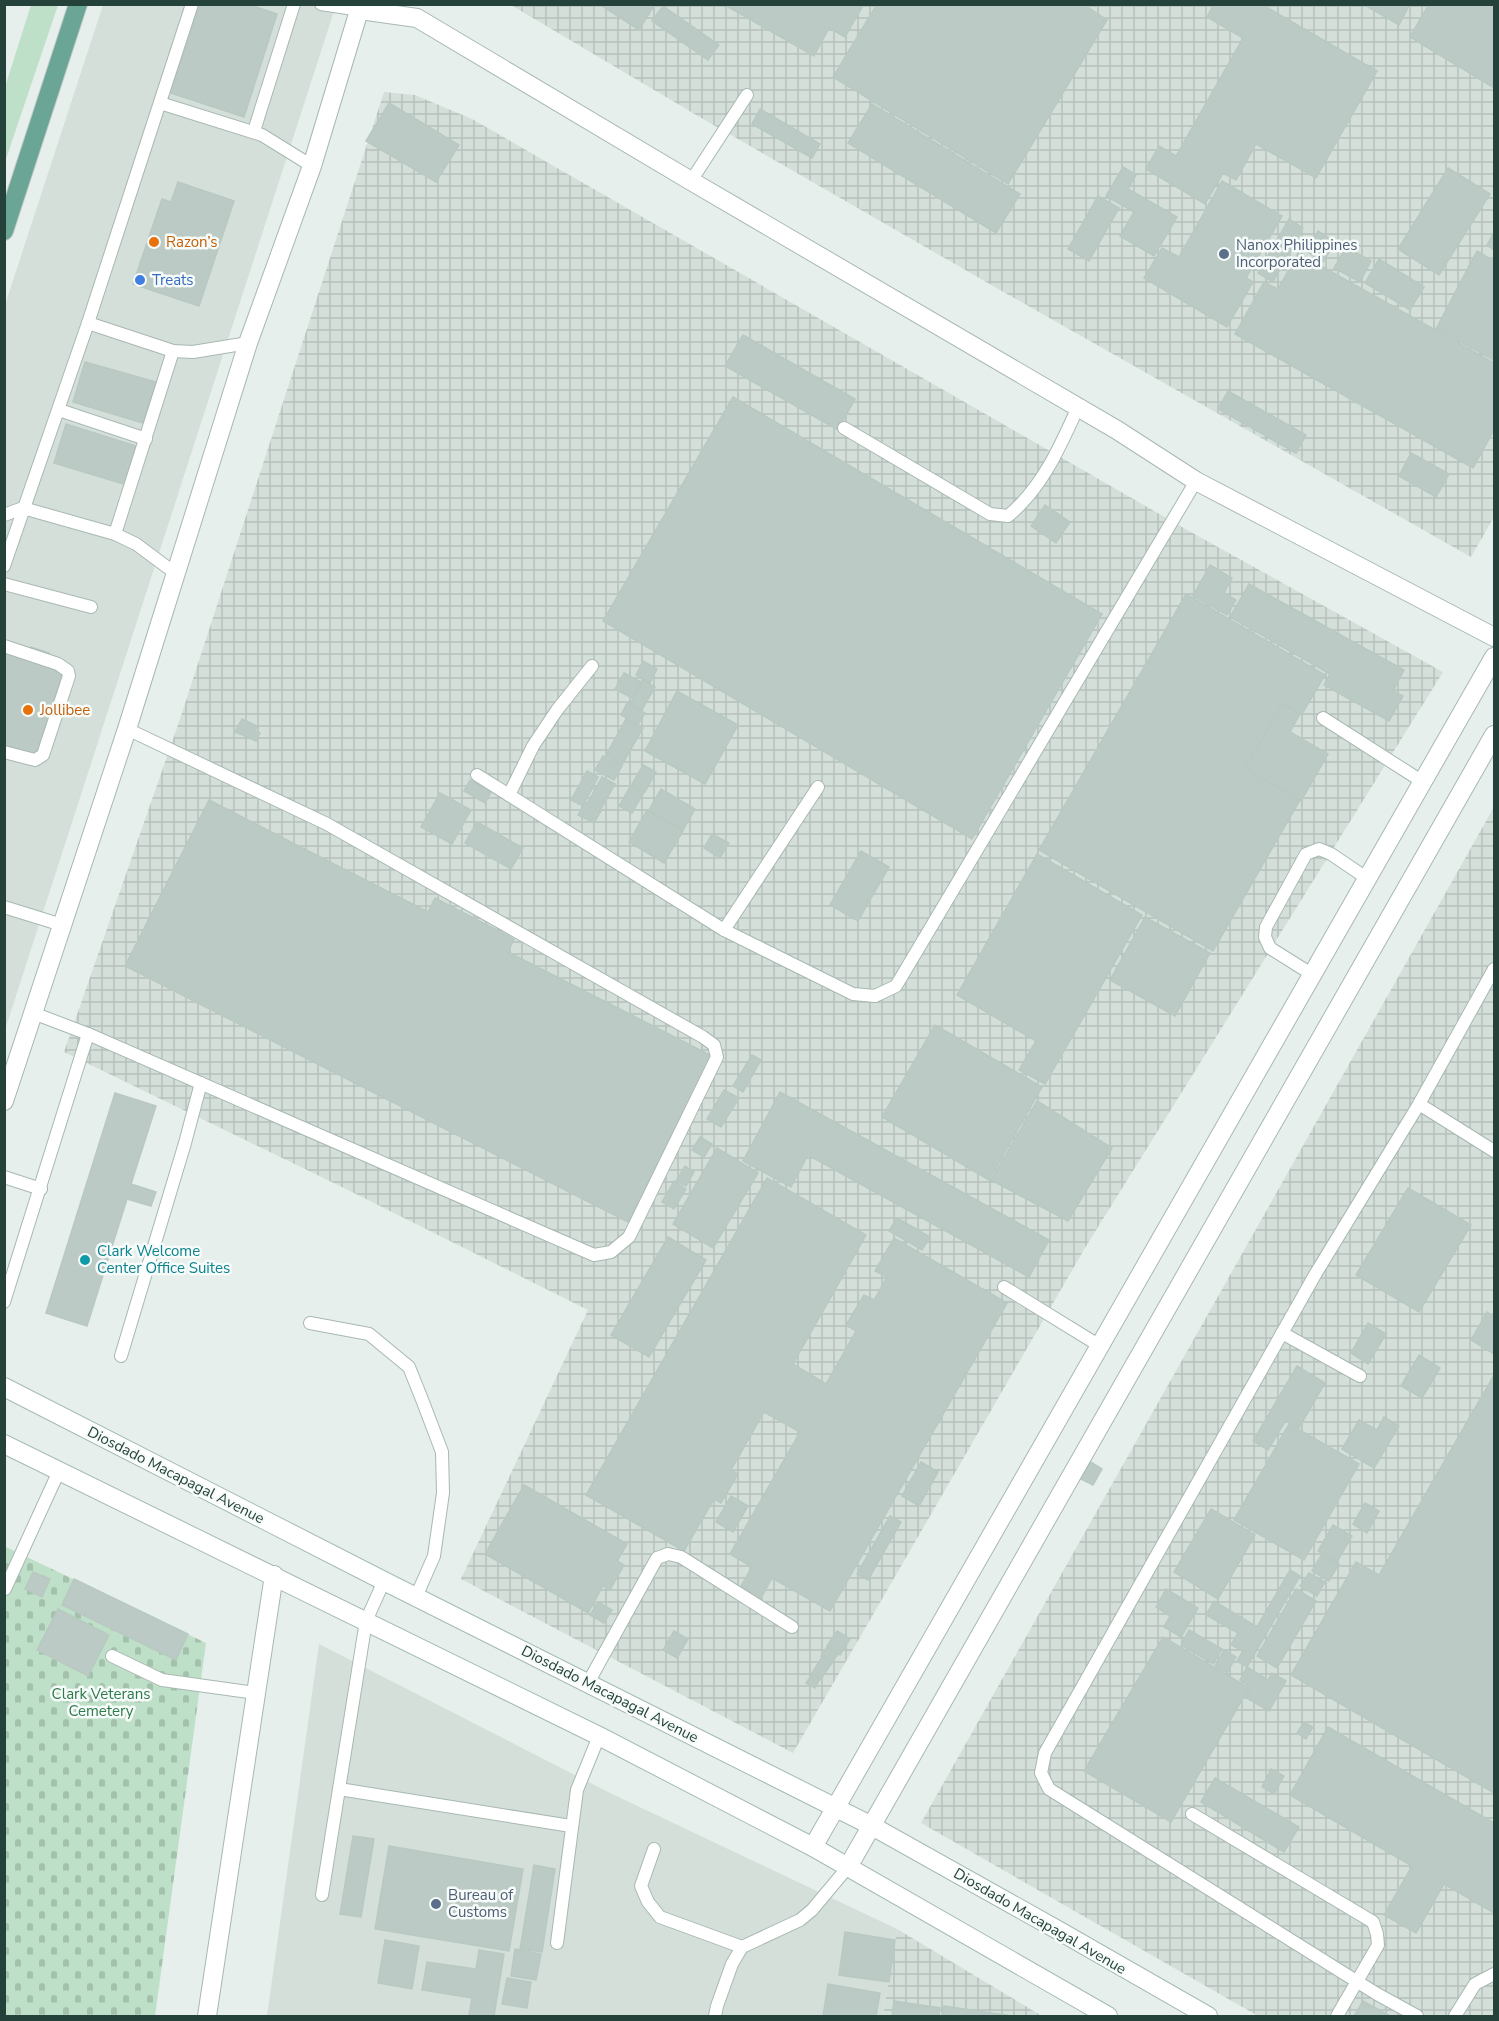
<svg xmlns="http://www.w3.org/2000/svg" width="1499" height="2021" font-family="'Nunito Sans',sans-serif">
	<style>
		.built { fill: #d4dfda }
		.industrial { fill: url(#industrial-grid) }
		.grass { fill: #bfe0c8 }
		.cemetery { fill: url(#cemetery-stones) }
		.building { fill: #bbcac4; stroke: #b8c9c2; stroke-width: 1.5 }
		.lines { fill: none; stroke-linecap: round; stroke-linejoin: round }
		.service-casing { stroke: #a8b8b2; stroke-width: 14 }
		.minor-casing { stroke: #a8b8b2; stroke-width: 20 }
		.secondary-casing { stroke: #a4bbb3; stroke-width: 20 }
		.primary-casing { stroke: #c2cac8; stroke-width: 20 }
		.service { stroke: #fff; stroke-width: 12 }
		.minor { stroke: #fff; stroke-width: 18 }
		.secondary { stroke: #fff; stroke-width: 18 }
		.primary { stroke: #6aa596; stroke-width: 18 }
		.food-dot { fill: #e8710a; stroke: #f7fbf9; stroke-width: 2 }
		.service-dot { fill: #5c6f8a; stroke: #f7fbf9; stroke-width: 2 }
		.shop-dot { fill: #3f7fe0; stroke: #f7fbf9; stroke-width: 2 }
		.culture-dot { fill: #0f9aa8; stroke: #f7fbf9; stroke-width: 2 }
		.labels { text-anchor: middle; stroke-width: 5; stroke-linejoin: round; paint-order: stroke }
		.food-label { font-size: 15px; fill: #c56008; stroke: #f7fbf9; text-anchor: start }
		.service-label { font-size: 15px; fill: #4e5e75; stroke: #f7fbf9; text-anchor: start }
		.shop-label { font-size: 15px; fill: #366cbe; stroke: #f7fbf9; text-anchor: start }
		.culture-label { font-size: 15px; fill: #0d838f; stroke: #f7fbf9; text-anchor: start }
		.street-label { font-size: 15px; fill: #24423a; stroke: #f7fbf9 }
		.park-label { font-size: 15px; fill: #2d7a4b; stroke: #f7fbf9 }
	</style>
	<defs>
		<pattern id="industrial-grid" width="8" height="8" patternUnits="userSpaceOnUse" patternTransform="scale(1.5)"><rect width="8" height="8" fill="#d4dfda"/><path d="M0 4h8M4 0v8" fill="none" stroke="#b6c1bc"/></pattern>
		<pattern id="cemetery-stones" width="16" height="16" patternUnits="userSpaceOnUse" patternTransform="scale(1.5)"><rect width="16" height="16" fill="#bfe0c8"/><path d="M2 7V4a2 2 0 0 1 4 0v3zM10 15v-3a2 2 0 0 1 4 0v3z" fill="#a4c1ad"/></pattern>
	</defs>
	<rect width="100%" height="100%" fill="#e6efeb"/>
	<g class="built">
		<polygon points="103,5 336,5 5,1030 5,305"/>
		<polygon points="319,1644 608,1792 897,1929 883,2016 267,2016"/>
	</g>
	<g class="industrial">
		<polygon points="511,5 1494,5 1494,517 1471,557 1007,294 703,119"/>
		<polygon points="384,92 415,95 472,119 1189,531 1443,672 1085,1248 793,1753 461,1579 588,1310 348,1190 64,1052 179,722"/>
		<polygon points="1494,807 1494,2016 1258,2016 921,1823"/>
		<polygon points="897,1929 1042,2016 883,2016"/>
	</g>
	<polygon class="grass" points="31,5 58,5 5,162 5,87"/>
	<polygon class="cemetery" points="4,1546 206,1643 155,2016 5,2016"/>
	<g class="building">
		<polygon points="200,4 247,4 277,14 244,117 171,93"/>
		<polygon points="599,4 655,4 639,30"/>
		<polygon points="723,4 864,4 845,37 829,28 814,56"/>
		<polygon points="877,4 1083,4 1107,20 1008,184 833,77"/>
		<polygon points="1214,4 1261,4 1377,71 1316,178 1256,144 1236,180 1223,173 1205,204 1146,169 1159,146 1176,156 1243,38 1207,17"/>
		<polygon points="1363,4 1410,4 1399,25"/>
		<polygon points="1429,4 1494,4 1494,88 1410,37"/>
		<polygon points="663,6 719,45 708,60 652,21"/>
		<polygon points="389,103 459,145 436,182 366,141"/>
		<polygon points="872,104 1020,194 996,233 848,143"/>
		<polygon points="760,109 820,144 812,158 752,124"/>
		<polygon points="1123,167 1136,175 1128,189 1177,217 1154,256 1120,236 1134,212 1106,196"/>
		<polygon points="1448,168 1490,194 1439,275 1398,249"/>
		<polygon points="1222,181 1282,216 1246,278 1253,282 1227,327 1144,278 1162,248 1179,257"/>
		<polygon points="178,182 234,201 199,306 133,284 162,199 171,202"/>
		<polygon points="1098,196 1119,208 1089,261 1068,249"/>
		<polygon points="1289,219 1303,228 1273,282 1258,273"/>
		<polygon points="1318,231 1335,242 1323,262 1306,251"/>
		<polygon points="1494,232 1494,250 1487,245"/>
		<polygon points="1346,247 1371,261 1360,282 1334,268"/>
		<polygon points="1477,251 1494,261 1494,360 1436,329"/>
		<polygon points="1298,253 1494,363 1494,430 1473,468 1235,334 1264,282 1278,289"/>
		<polygon points="1379,259 1424,287 1410,310 1365,283"/>
		<polygon points="743,335 855,399 838,430 725,366"/>
		<polygon points="85,362 156,382 143,423 73,402"/>
		<polygon points="1228,391 1306,435 1296,453 1218,409"/>
		<polygon points="733,397 1102,614 972,839 603,621"/>
		<polygon points="66,424 139,447 127,485 54,463"/>
		<polygon points="1411,453 1449,474 1436,497 1399,476"/>
		<polygon points="1045,505 1070,522 1056,543 1031,526"/>
		<polygon points="1210,565 1232,578 1224,593 1236,600 1227,615 1193,596"/>
		<polygon points="1249,584 1404,670 1393,691 1403,696 1389,721 1324,685 1330,674 1230,617"/>
		<polygon points="1186,594 1325,675 1302,714 1283,703 1245,768 1300,800 1213,951 1039,850"/>
		<polygon points="31,647 49,653 45,666 63,672 35,758 4,748 4,652 27,659"/>
		<polygon points="643,661 657,669 650,683 636,675"/>
		<polygon points="624,673 641,682 632,698 615,689"/>
		<polygon points="643,680 655,687 642,710 630,704"/>
		<polygon points="677,691 738,725 705,784 645,751"/>
		<polygon points="627,703 645,713 638,725 621,715"/>
		<polygon points="1282,704 1300,714 1290,732 1328,754 1301,801 1245,768"/>
		<polygon points="242,719 257,726 255,731 260,733 256,741 235,732"/>
		<polygon points="626,719 643,728 622,765 606,755"/>
		<polygon points="603,756 622,766 614,780 595,770"/>
		<polygon points="643,765 656,772 645,792 632,784"/>
		<polygon points="587,771 598,777 583,806 571,800"/>
		<polygon points="602,777 615,784 601,809 588,802"/>
		<polygon points="470,780 491,792 485,803 464,791"/>
		<polygon points="631,785 644,792 632,813 619,806"/>
		<polygon points="661,789 695,809 683,830 649,810"/>
		<polygon points="440,793 471,810 452,844 421,827"/>
		<polygon points="209,800 428,912 435,898 514,939 508,952 712,1056 628,1222 125,966"/>
		<polygon points="585,802 601,811 594,823 578,815"/>
		<polygon points="647,810 683,831 664,863 629,842"/>
		<polygon points="477,822 523,848 511,869 465,843"/>
		<polygon points="712,834 729,843 720,858 704,848"/>
		<polygon points="861,851 889,867 858,921 830,905"/>
		<polygon points="1037,854 1142,915 1045,1084 1019,1070 1036,1041 957,995"/>
		<polygon points="1145,917 1210,953 1175,1016 1110,980"/>
		<polygon points="935,1025 1042,1087 989,1180 882,1117"/>
		<polygon points="752,1055 761,1060 743,1092 733,1086"/>
		<polygon points="724,1090 739,1098 721,1127 707,1119"/>
		<polygon points="780,1092 1049,1240 1029,1277 808,1155 791,1187 743,1161"/>
		<polygon points="115,1093 156,1106 131,1184 156,1192 151,1206 127,1199 87,1326 46,1313"/>
		<polygon points="1037,1101 1112,1148 1068,1221 991,1180"/>
		<polygon points="700,1137 712,1144 704,1157 692,1150"/>
		<polygon points="717,1148 758,1173 713,1248 673,1224"/>
		<polygon points="685,1166 694,1172 686,1186 676,1181"/>
		<polygon points="767,1178 866,1235 793,1364 826,1384 856,1331 846,1325 864,1295 874,1300 887,1277 875,1271 894,1238 1007,1303 830,1611 772,1578 761,1598 741,1586 752,1567 730,1554 800,1432 764,1412 731,1470 738,1474 721,1503 714,1499 684,1551 586,1495"/>
		<polygon points="674,1181 686,1189 674,1209 662,1202"/>
		<polygon points="1408,1188 1471,1225 1419,1312 1356,1275"/>
		<polygon points="897,1218 930,1237 922,1250 889,1231"/>
		<polygon points="668,1237 706,1260 649,1357 611,1335"/>
		<polygon points="1487,1312 1494,1317 1494,1354 1471,1340"/>
		<polygon points="1368,1323 1386,1334 1368,1364 1351,1353"/>
		<polygon points="1419,1355 1440,1368 1422,1398 1401,1386"/>
		<polygon points="1297,1366 1325,1383 1299,1428 1286,1420 1268,1450 1253,1441"/>
		<polygon points="1494,1375 1494,1793 1291,1675 1356,1562 1379,1575"/>
		<polygon points="1384,1417 1399,1426 1374,1468 1342,1449 1359,1420 1377,1430"/>
		<polygon points="1289,1424 1359,1464 1304,1560 1234,1520"/>
		<polygon points="1089,1461 1102,1469 1093,1485 1079,1478"/>
		<polygon points="921,1462 938,1472 919,1506 902,1496"/>
		<polygon points="524,1485 627,1544 617,1561 624,1565 610,1590 603,1586 588,1613 485,1554"/>
		<polygon points="731,1496 748,1506 733,1532 716,1522"/>
		<polygon points="1365,1503 1379,1511 1367,1533 1353,1524"/>
		<polygon points="1211,1509 1255,1535 1218,1599 1174,1572"/>
		<polygon points="890,1516 901,1522 868,1580 857,1574"/>
		<polygon points="1333,1525 1352,1536 1337,1562 1318,1551"/>
		<polygon points="1322,1554 1339,1564 1329,1581 1312,1571"/>
		<polygon points="1290,1570 1300,1576 1247,1667 1237,1661 1243,1651 1231,1645 1238,1633 1206,1615 1214,1601 1257,1627"/>
		<polygon points="33,1572 50,1579 42,1597 25,1589"/>
		<polygon points="1309,1573 1325,1582 1317,1596 1300,1586"/>
		<polygon points="74,1579 188,1634 176,1660 62,1605"/>
		<polygon points="1166,1589 1198,1608 1181,1637 1164,1627 1170,1616 1156,1607"/>
		<polygon points="1296,1589 1316,1601 1277,1668 1257,1656"/>
		<polygon points="598,1602 612,1610 604,1623 590,1615"/>
		<polygon points="58,1609 109,1635 88,1676 37,1650"/>
		<polygon points="1189,1630 1222,1649 1213,1664 1181,1645"/>
		<polygon points="674,1631 688,1639 677,1658 663,1650"/>
		<polygon points="837,1631 850,1639 840,1655 827,1646"/>
		<polygon points="1163,1637 1249,1688 1171,1822 1084,1771"/>
		<polygon points="827,1647 838,1654 832,1663 821,1656"/>
		<polygon points="1224,1650 1236,1657 1227,1673 1215,1666"/>
		<polygon points="822,1657 832,1663 821,1679 812,1673"/>
		<polygon points="1247,1667 1268,1680 1272,1673 1286,1681 1269,1711 1245,1697 1251,1687 1240,1680"/>
		<polygon points="812,1674 820,1679 815,1688 806,1683"/>
		<polygon points="1304,1722 1313,1727 1306,1739 1297,1733"/>
		<polygon points="1328,1727 1494,1823 1494,1913 1444,1884 1416,1933 1384,1915 1412,1866 1290,1795"/>
		<polygon points="1271,1769 1284,1776 1274,1794 1262,1787"/>
		<polygon points="1215,1778 1299,1827 1284,1852 1201,1802"/>
		<polygon points="353,1836 374,1839 361,1917 340,1914"/>
		<polygon points="389,1846 523,1869 509,1951 375,1929"/>
		<polygon points="534,1865 555,1869 542,1952 520,1949"/>
		<polygon points="845,1932 895,1940 889,1982 839,1975"/>
		<polygon points="385,1940 419,1946 412,1989 378,1983"/>
		<polygon points="515,1949 541,1954 536,1980 511,1976"/>
		<polygon points="479,1950 504,1954 494,2016 469,2016 472,1998 422,1990 427,1962 476,1969"/>
		<polygon points="507,1978 531,1982 527,2008 502,2004"/>
		<polygon points="828,1984 880,1993 876,2016 823,2016"/>
		<polygon points="894,2001 940,2008 939,2016 892,2016"/>
		<polygon points="1363,2001 1390,2016 1354,2016"/>
		<polygon points="944,2006 1012,2016 943,2016"/>
	</g>
	<g class="lines">
		<defs>
			<g id="service">
				<polyline points="321,4 360,10"/>
				<polyline points="160,103 262,135 312,166"/>
				<polyline points="254,131 294,4"/>
				<polyline points="691,181 747,95"/>
				<polyline points="88,323 173,351 193,352 248,343"/>
				<polyline points="59,410 146,439"/>
				<path d="M844 428 990 514 1008 516C1042 488 1060 447 1078 407"/>
				<polyline points="4,515 23,508 115,534 136,544 175,573"/>
				<polyline points="115,534 173,351"/>
				<polyline points="4,566 88,323 192,4"/>
				<polyline points="4,584 91,607"/>
				<polyline points="4,646 58,664 68,671 69,676 43,755 35,760 4,752"/>
				<polyline points="1323,718 1423,782"/>
				<polyline points="477,775 724,930 853,994 875,996 896,986 1196,481"/>
				<polyline points="509,795 533,746 557,710 592,666"/>
				<polyline points="4,907 62,925"/>
				<polyline points="724,930 818,787"/>
				<polyline points="1313,975 1270,948 1265,937 1266,927 1306,854 1319,849 1331,854 1368,879"/>
				<polyline points="33,1013 88,1034 594,1255 611,1252 629,1237 717,1057 714,1045 703,1037 327,824 127,729"/>
				<polyline points="1419,1104 1494,1151"/>
				<polyline points="4,1177 41,1189"/>
				<polyline points="1004,1287 1100,1346"/>
				<polyline points="4,1302 88,1034"/>
				<polyline points="310,1323 369,1334 409,1367 423,1402 442,1452 443,1493 434,1556 416,1597"/>
				<polyline points="1282,1333 1360,1376"/>
				<polyline points="121,1356 185,1143 201,1083"/>
				<polyline points="5,1589 59,1471"/>
				<polyline points="112,1656 162,1680 256,1693"/>
				<polyline points="588,1683 657,1558 668,1554 681,1557 792,1627"/>
				<polyline points="339,1789 366,1621 384,1581"/>
				<polyline points="1192,1814 1373,1922 1377,1934 1378,1945 1337,2016"/>
				<polyline points="654,1849 641,1886 648,1902 660,1917 742,1947"/>
				<polyline points="322,1895 339,1789 571,1826"/>
				<polyline points="557,1943 577,1790 599,1736"/>
				<polyline points="715,2016 717,2006 732,1964 742,1947 800,1920 812,1910 848,1867"/>
				<polyline points="1417,2016 1377,1994 1049,1789 1041,1773 1045,1753 1316,1273 1419,1104 1494,969"/>
				<polyline points="1455,2016 1475,1984 1494,1974"/>
			</g>
			<g id="minor">
				<polyline points="360,10 417,18 691,181 1117,430 1196,481 1494,637"/>
				<polyline points="4,1101 127,729 248,343 312,166 361,4"/>
				<polyline points="813,1847 1494,657"/>
				<polyline points="848,1867 1494,735"/>
				<polyline points="207,2016 274,1575"/>
			</g>
			<g id="secondary">
				<polyline points="4,1387 384,1581 872,1826 1056,1929 1208,2016"/>
				<polyline points="4,1444 599,1736 813,1847 1108,2016"/>
			</g>
			<polyline id="primary" points="4,231 78,4"/>
		</defs>
		<use href="#service" class="service-casing"/>
		<use href="#minor" class="minor-casing"/>
		<use href="#secondary" class="secondary-casing"/>
		<use href="#primary" class="primary-casing"/>
		<use href="#service" class="service"/>
		<use href="#minor" class="minor"/>
		<use href="#secondary" class="secondary"/>
		<use href="#primary" class="primary"/>
	</g>
	<g class="food-dot">
		<circle cx="154" cy="242" r="6"/>
		<circle cx="28" cy="710" r="6"/>
	</g>
	<g class="service-dot">
		<circle cx="1224" cy="254" r="6"/>
		<circle cx="436" cy="1904" r="6"/>
	</g>
	<circle class="shop-dot" cx="140" cy="280" r="6"/>
	<circle class="culture-dot" cx="85" cy="1260" r="6"/>
	<g class="labels">
		<g class="food-label">
			<text x="166" y="247">Razon’s</text>
			<text x="40" y="715">Jollibee</text>
		</g>
		<g class="service-label">
			<text x="1236" y="250">Nanox Philippines<tspan x="1236" dy="17">Incorporated</tspan></text>
			<text x="448" y="1900">Bureau of<tspan x="448" dy="17">Customs</tspan></text>
		</g>
		<g class="shop-label">
			<text x="152" y="285">Treats</text>
		</g>
		<g class="culture-label">
			<text x="97" y="1256">Clark Welcome<tspan x="97" dy="17">Center Office Suites</tspan></text>
		</g>
		<g class="street-label">
			<text transform="translate(176 1475) rotate(27)" y="5">Diosdado Macapagal Avenue</text>
			<text transform="translate(610 1694) rotate(27)" y="5">Diosdado Macapagal Avenue</text>
			<text transform="translate(1040 1921) rotate(30)" y="5">Diosdado Macapagal Avenue</text>
		</g>
		<g class="park-label">
			<text x="101" y="1699">Clark Veterans<tspan x="101" dy="17">Cemetery</tspan></text>
		</g>
	</g>
	<rect width="1499" height="2021" fill="none" stroke="#24423a" stroke-width="12"/>
</svg>
